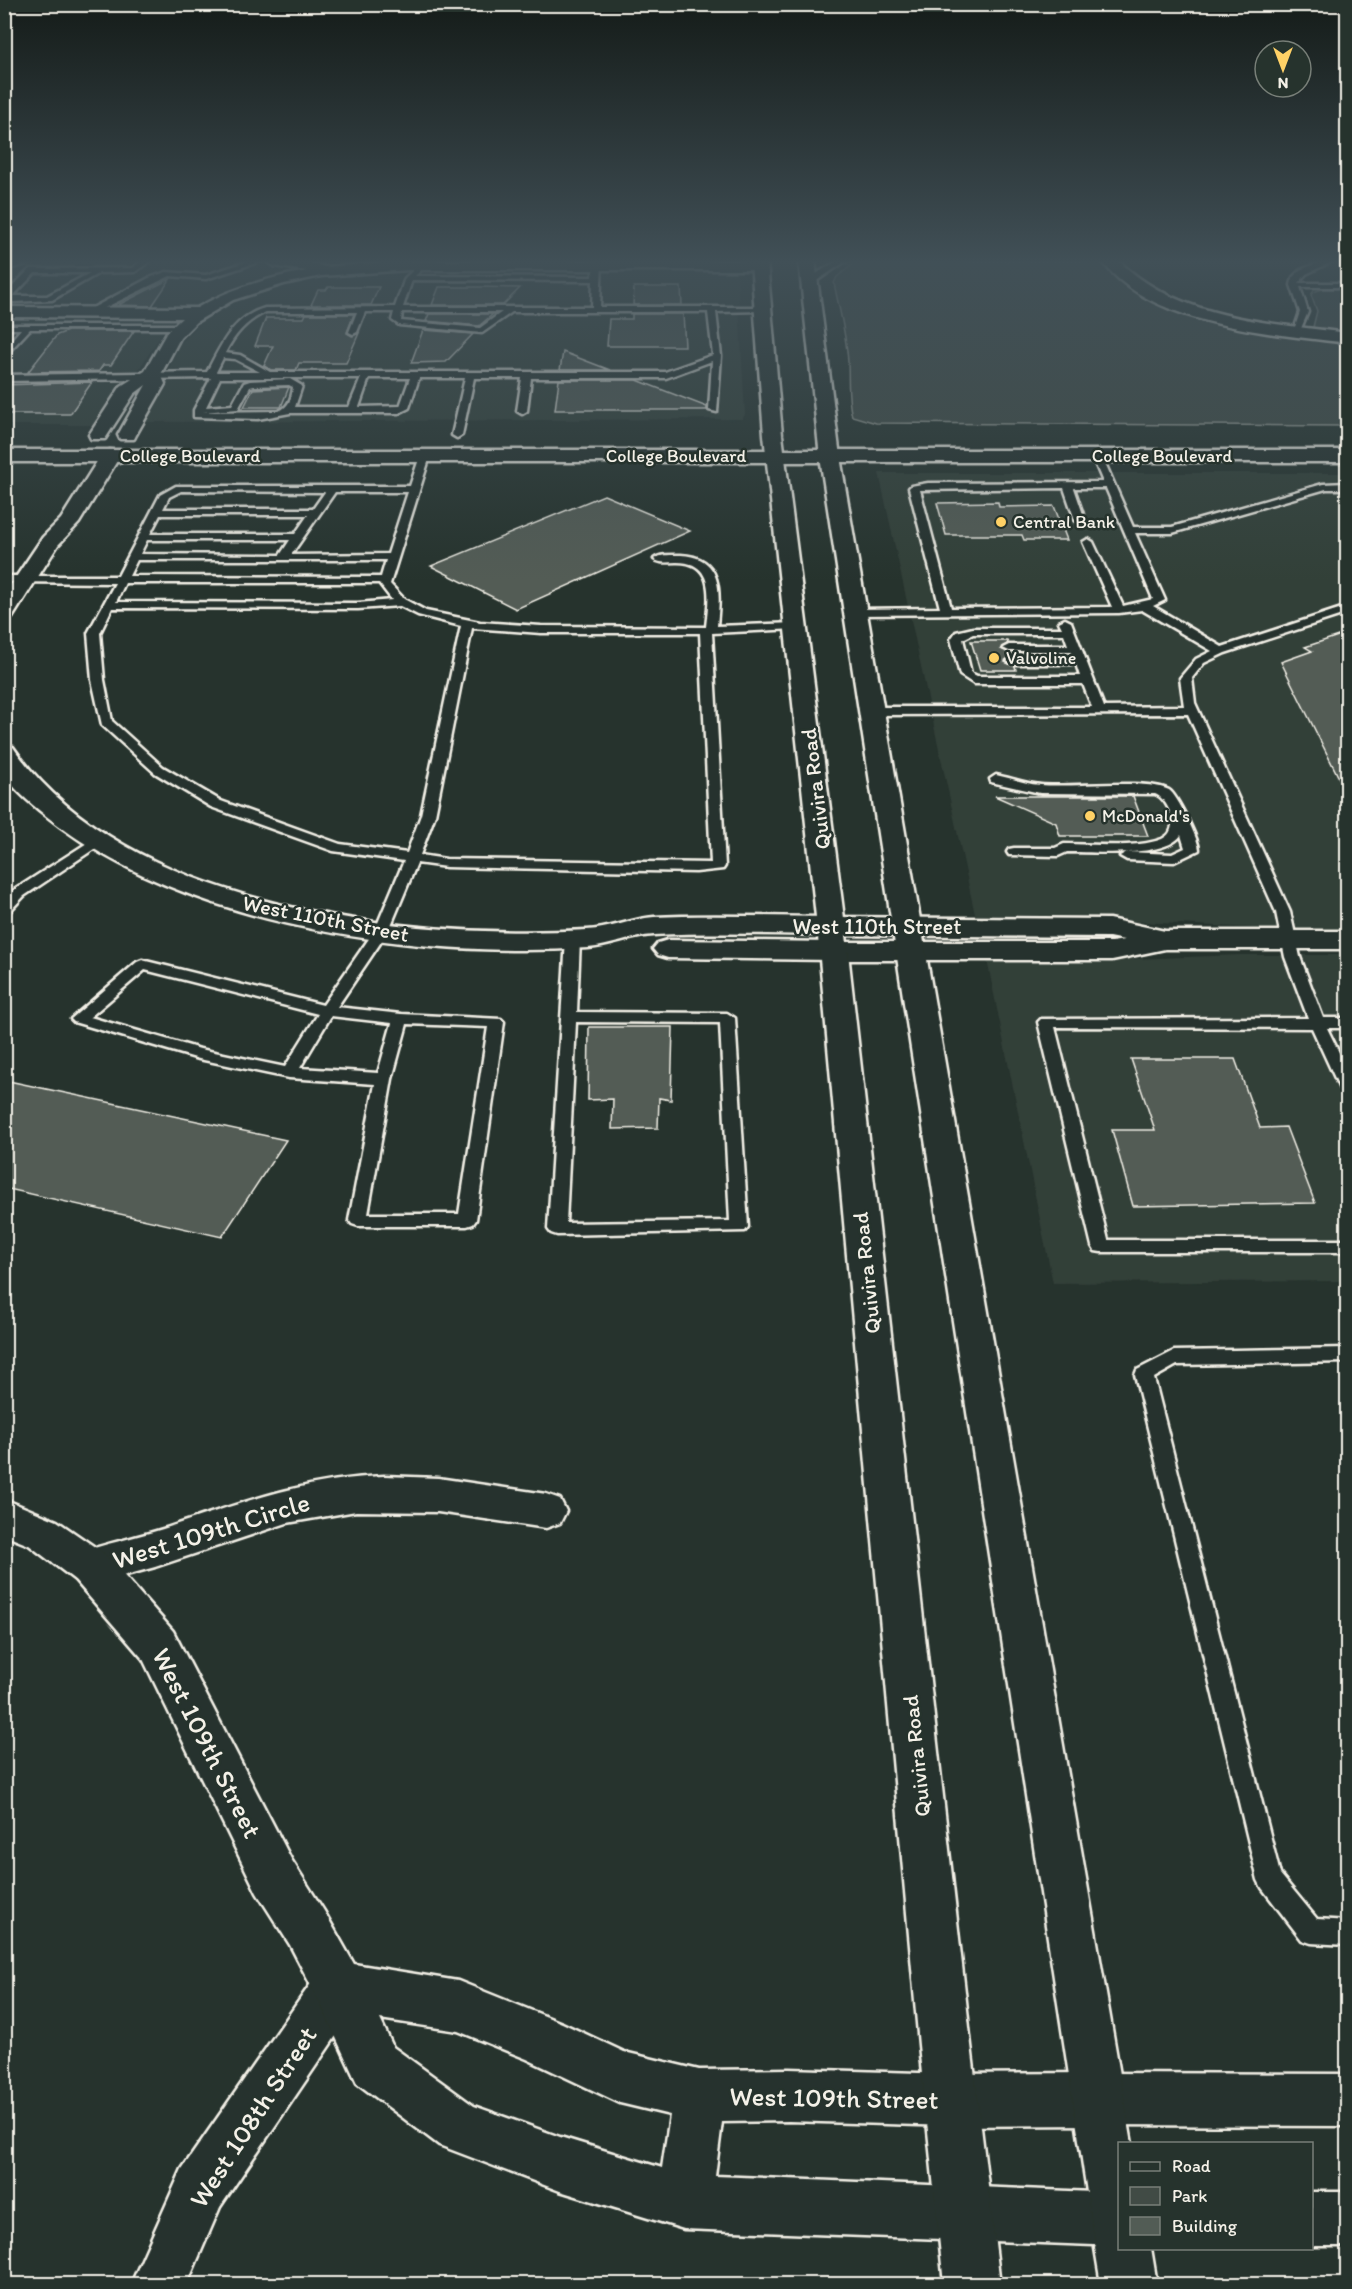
<svg xmlns="http://www.w3.org/2000/svg" width="1352" height="2289" font-family="Itim,sans-serif">
	<style>
		.built { fill: #333f39 }
		.green { fill: #414b45; stroke: #9a9e96; stroke-width: 1.5 }
		.building { fill: #525c55; stroke: #f4f1e8; stroke-width: 1.5 }
		.lines { fill: none; stroke-linecap: round; stroke-linejoin: round }
		.lane-casing { stroke: #f4f1e8; stroke-width: 5 }
		.street-casing { stroke: #f4f1e8; stroke-width: 5 }
		.secondary-casing { stroke: #f4f1e8; stroke-width: 5 }
		.primary-casing { stroke: #f4f1e8; stroke-width: 5 }
		.lane { fill: #26332d; fill-rule: evenodd }
		.street { fill: #26332d; fill-rule: evenodd }
		.secondary { fill: #26332d; fill-rule: evenodd }
		.primary { fill: #26332d; fill-rule: evenodd }
		.poi-dot { fill: #ffd166; stroke: #26332d; stroke-width: 2 }
		.labels { text-anchor: middle; stroke-width: 5; stroke-linejoin: round; paint-order: stroke }
		.far-street-label { font-size: 18px; fill: #f4f1e8; stroke: #26332d }
		.far-poi-label { font-size: 18px; fill: #f4f1e8; stroke: #26332d; text-anchor: start }
		.street-label { font-size: 22px; fill: #f4f1e8; stroke: #26332d }
		.near-street-label { font-size: 27px; fill: #f4f1e8; stroke: #26332d }
	</style>
	<rect width="100%" height="100%" fill="#26332d"/>
	<filter id="ink" filterUnits="userSpaceOnUse"><feTurbulence type="fractalNoise" baseFrequency=".0167" numOctaves="2"/><feDisplacementMap in="SourceGraphic" scale="12" xChannelSelector="R" yChannelSelector="G"/><feConvolveMatrix kernelMatrix="1 2 1 2 8 2 1 2 1" color-interpolation-filters="sRGB"/></filter>
	<g filter="url(#ink)">
		<g class="built">
			<polygon points="4,261 433,261 358,264 293,274 255,282 210,299 174,321 163,332 139,369 93,425 5,425"/>
			<polygon points="408,268 737,270 745,415 742,419 144,422 180,344 210,313 246,295 272,287 335,275"/>
			<polygon points="879,473 1347,473 1347,928 1252,928 1106,920 976,919"/>
			<polygon points="1240,955 1347,955 1347,1281 1053,1283 987,960 1107,960"/>
		</g>
		<g class="green">
			<path d="M849 261H1104L1122 282 1155 299 1347 342V426L876 423 852 416C847 398 849 382 848 363 847 337 839 309 834 283L837 277 852 265 846 264Z"/>
			<polygon points="1323,289 1347,289 1347,335 1317,330 1313,327 1317,311 1311,295 1313,292"/>
		</g>
		<g class="building">
			<polygon points="171,278 152,306 118,305 168,280"/>
			<polygon points="328,287 379,287 371,305 311,305 318,290 326,290"/>
			<polygon points="439,287 481,287 520,288 503,305 432,305"/>
			<polygon points="634,287 681,287 682,305 633,305"/>
			<polygon points="306,314 354,314 347,333 352,336 359,333 346,363 299,363 296,370 271,370 264,366 273,346 255,346 266,318 304,318"/>
			<polygon points="429,314 493,314 479,326 426,321"/>
			<polygon points="632,314 683,314 685,346 607,346 609,319 632,319"/>
			<polygon points="423,330 473,334 446,362 411,363"/>
			<polygon points="68,331 134,331 111,365 103,365 99,371 28,372 57,335"/>
			<polygon points="563,352 610,370 560,370"/>
			<polygon points="559,380 637,380 707,407 707,410 555,410"/>
			<polygon points="92,382 70,414 4,414 4,385"/>
			<polygon points="289,387 281,407 244,407 253,389"/>
			<polygon points="604,495 690,531 516,609 431,566"/>
			<polygon points="998,502 999,507 1054,506 1067,540 1024,540 1022,535 946,535 937,503"/>
			<polygon points="1347,633 1347,794 1281,662 1312,651 1305,647"/>
			<polygon points="971,641 1007,641 1008,643 1001,649 1011,653 1012,656 1005,662 1015,666 1016,670 980,670"/>
			<polygon points="995,796 1133,796 1148,836 1060,836 1056,823"/>
			<polygon points="589,1027 673,1027 671,1100 659,1098 658,1128 612,1129 613,1099 588,1100"/>
			<polygon points="1131,1059 1235,1059 1260,1128 1286,1127 1315,1203 1133,1206 1112,1130 1155,1130"/>
			<polygon points="4,1080 286,1140 222,1237 4,1188"/>
		</g>
		<g class="lines">
			<defs>
				<g id="lane">
					<path d="M141 261H150L135 272 99 273 52 300 13 302 4 295V291H8L30 269 133 268ZM35 273H90L47 296H13Z"/>
					<polygon points="249,261 261,261 206,279 170,276 92,314 85,312 149,278 166,272 206,275"/>
					<path d="M423 261H431L415 276 593 277 594 261H602L600 307H763L767 309 763 311 716 312 721 356 717 412 709 410 712 361 666 378H531L527 411 522 414 517 411 522 378H474L462 435 457 438 452 435 465 378H419L409 408 399 413H290L258 419 194 417V410L211 378 4 381V375L207 372C221 345 233 317 265 308L395 307 405 278ZM412 280 593 281 592 307H403ZM266 312H357L349 332 353 334 357 332 365 312H394L392 320 399 325 482 333 512 312H708L713 355 665 372H270L240 355 225 353C235 334 246 321 266 312ZM402 312H502L480 328 401 321ZM223 358 235 359 260 372H216ZM220 378H361L349 407H295L302 386 290 379 250 381 244 383 232 405 206 407ZM369 378H410L400 406 359 407ZM289 385 293 387C292 398 289 407 279 411L203 412 238 409 250 387 254 386Z"/>
					<polygon points="837,261 846,261 812,284 806,284 806,280"/>
					<polygon points="1323,261 1333,261 1306,274 1299,283 1348,283 1348,287 1300,287 1308,312 1299,333 1293,333 1300,312 1291,285 1293,277 1300,270"/>
					<polygon points="4,325 180,325 184,327 180,329 30,329 4,357 4,349 21,329 4,329"/>
					<path d="M425 453 430 456 390 584 404 599 426 611 480 622 541 626 706 627C709 599 716 561 676 562 668 562 660 564 654 559 660 554 672 555 681 555 724 557 720 594 717 626L796 623 802 626 796 629 712 633 725 866 723 869 696 872 446 867 417 863 389 930 337 1007 401 1014 501 1019 504 1022 476 1220 473 1224 467 1226H358L352 1224 349 1220 375 1084 289 1078 199 1059 74 1022 71 1019 137 962 142 960 323 1005 375 930 404 861 333 851 211 807 155 773 102 725 92 680 88 633 115 583 4 582V576H118L160 495 176 486H410L420 456ZM181 491 325 492 313 509H163L169 497ZM335 492H408L388 554 291 555ZM160 515H308L295 534H150ZM147 540H290L280 555 140 554ZM137 560H386L381 577 129 576ZM125 583H379L392 600 358 603 116 602ZM400 606 418 615 461 626 421 815 407 853 340 844 221 801 163 767 112 721 104 680 100 633 112 608 358 609ZM472 628 541 633H700L711 863 446 859 420 855 435 815ZM145 970 318 1014 285 1067 200 1049 90 1017ZM331 1016 392 1023 378 1073 300 1068ZM407 1024 488 1027 459 1214H368L392 1079Z"/>
					<path d="M1097 453 1102 456 1133 527H1172L1323 484 1348 483V489H1326L1172 533H1135L1165 600 1153 606 1222 647 1348 606V613L1225 653 1204 663 1192 678 1195 703 1290 912 1300 957 1323 1018H1348V1028H1327L1348 1071V1094L1340 1089 1312 1028 1055 1027 1108 1240H1348V1252H1101L1095 1251 1092 1246 1038 1022 1041 1019 1308 1018 1285 957 1276 912 1188 714 871 715 865 711 871 707H1092L1083 684H974L960 675 951 639 956 632 973 628H1062L1059 622 1065 619 1071 622 1104 707 1184 706 1180 678 1196 659 1212 651 1142 610 1119 613 855 615 849 612 855 609 940 608 909 488 911 486 928 483 1103 482 1092 456ZM1064 488 1075 520 1080 523 1085 520 1074 488H1106L1153 599 1123 606 1093 542 1088 539 1083 542 1112 607 951 608 920 490ZM973 634H1064L1068 645H1009L1003 648 1009 651H1071L1073 658H1013L1007 661 1013 664H1076L1080 676H977L971 673 963 639Z"/>
					<path d="M996 775C1011 778 1026 784 1041 785 1071 788 1145 778 1169 790 1177 795 1199 840 1199 850L1174 862 1127 860 1120 856 1127 852 1172 854 1185 848 1181 835C1166 858 1093 852 1067 852L1058 856 1009 855 1007 852 1009 849 1014 848H1055L1064 844C1092 844 1136 849 1162 839 1181 831 1170 800 1155 794L1040 793 991 782 990 779Z"/>
					<polygon points="98,836 105,840 103,843 24,896 9,912 4,913 4,900 14,890"/>
					<path d="M573 935 580 939 577 1012 727 1013 735 1018 748 1227 745 1231 557 1235 551 1233 548 1229 566 939ZM576 1022 720 1023 730 1221 566 1223Z"/>
					<polygon points="1348,1348 1348,1362 1177,1365 1154,1378 1280,1874 1317,1919 1348,1921 1348,1945 1311,1943 1302,1940 1262,1888 1258,1880 1135,1375 1137,1370 1174,1351"/>
				</g>
				<g id="street">
					<polygon points="4,261 30,261 27,264 4,270"/>
					<path d="M266 261H305L325 267 402 261H762L768 265 760 270H408L321 276 284 284 233 300 196 322 180 338 161 374 165 384 136 435 134 439H120L118 435 146 385 134 394 105 439H91L89 435 121 386 145 371 167 332 182 318 4 317V307L197 308C231 288 268 278 307 271L274 266Z"/>
					<path d="M1102 261H1119C1178 319 1269 323 1348 333V343C1274 334 1150 326 1102 261Z"/>
					<polygon points="110,450 117,452 120,456 79,523 58,545 12,618 4,620 4,595 43,537 61,519 103,452"/>
					<path d="M4 745 13 747C125 909 406 940 587 930 610 929 631 919 654 917 713 914 772 917 831 917L841 920 845 926 841 932 831 935C772 934 713 932 654 935 632 936 611 946 588 948 427 958 219 930 81 841 63 829 11 792 4 772 2 764 4 752 4 745Z"/>
					<polygon points="668,940 833,942 843,945 848,951 843,957 833,960 668,958 658,955 653,949 658,943"/>
					<path d="M384 1476 438 1478 546 1494 560 1499 566 1511 560 1523 546 1528 438 1512 356 1511 287 1523 155 1567 90 1585 75 1580 69 1567 75 1554C104 1544 134 1538 163 1529 239 1504 302 1479 384 1476Z"/>
					<polygon points="339,1962 357,1969 364,1987 357,2005 220,2207 187,2284 131,2284 182,2169 321,1969"/>
					<polygon points="1098,2073 1348,2074 1348,2126 1098,2125 1080,2117 1072,2099 1080,2081"/>
					<rect x="1312" y="2192" width="36" height="54"/>
				</g>
				<g id="secondary">
					<rect x="4" y="450" width="1344" height="12"/>
					<polygon points="831,917 1109,919 1165,931 1348,931 1348,949 1165,949 1112,960 833,960 823,957 818,951 823,945 833,942 1112,942 1124,940 1109,937 831,935 821,932 817,926 821,920"/>
					<path d="M4 1499 57 1521 105 1554 173 1631 291 1859 324 1911 354 1964 458 1981 562 2023 624 2052 699 2070 789 2069 951 2074 1098 2073 1116 2081 1124 2099 1116 2117 1098 2125 951 2126 789 2121 722 2122 715 2176 1117 2193 1120 2194V2246L684 2229 560 2191 439 2145 357 2083 321 2005 290 1945 257 1893 143 1659 75 1580 29 1545 4 1535ZM380 2019 458 2031 527 2059 620 2103 670 2115 662 2168 560 2137 474 2106 393 2047Z"/>
				</g>
				<g id="primary">
					<polygon points="751,261 767,261 782,435 845,926 971,2045 1000,2284 944,2284 919,2045 817,926 764,435"/>
					<polygon points="799,261 815,261 840,457 1132,2144 1120,2144 1120,2248 1151,2248 1157,2284 1101,2284 1095,2248 1097,2243 1093,2231 820,457"/>
				</g>
			</defs>
			<use href="#lane" class="lane-casing"/>
			<use href="#street" class="street-casing"/>
			<use href="#secondary" class="secondary-casing"/>
			<use href="#primary" class="primary-casing"/>
			<use href="#lane" class="lane"/>
			<use href="#street" class="street"/>
			<use href="#secondary" class="secondary"/>
			<use href="#primary" class="primary"/>
		</g>
	</g>
	<linearGradient id="sky" x2="0" y2="1"><stop stop-color="#151c19"/><stop offset="0.45" stop-color="#415057"/><stop offset="1" stop-color="#415057" stop-opacity="0"/></linearGradient>
	<rect width="1352" height="581" fill="url(#sky)"/>
	<g class="poi-dot">
		<circle cx="1001" cy="522" r="6"/>
		<circle cx="994" cy="658" r="6"/>
		<circle cx="1090" cy="816" r="6"/>
	</g>
	<g class="labels">
		<g class="far-street-label">
			<text x="190" y="462">College Boulevard</text>
			<text x="676" y="462">College Boulevard</text>
			<text x="1162" y="462">College Boulevard</text>
		</g>
		<g class="far-poi-label">
			<text x="1013" y="528">Central Bank</text>
			<text x="1006" y="664">Valvoline</text>
			<text x="1102" y="822">McDonald's</text>
		</g>
		<g class="street-label">
			<text transform="translate(815 789) rotate(-97)" y="8">Quivira Road</text>
			<text transform="translate(326 918) rotate(11)" y="8">West 110th Street</text>
			<text x="877" y="934">West 110th Street</text>
			<text transform="translate(866 1273) rotate(-96)" y="8">Quivira Road</text>
			<text transform="translate(916 1756) rotate(-96)" y="8">Quivira Road</text>
		</g>
		<g class="near-street-label">
			<text transform="translate(211 1531) rotate(-17)" y="9">West 109th Circle</text>
			<text transform="translate(207 1743) rotate(63)" y="9">West 109th Street</text>
			<text transform="translate(834 2098) rotate(1)" y="9">West 109th Street</text>
			<text transform="translate(253 2117) rotate(-57)" y="9">West 108th Street</text>
		</g>
	</g>
	<rect width="1352" height="2289" fill="none" stroke="#26332d" stroke-width="24"/>
	<rect x="12" y="12" width="1328" height="2265" fill="none" stroke="#f4f1e8" stroke-width="2" filter="url(#ink)"/>
	<rect x="1118" y="2142" width="195" height="108" fill="#26332d" stroke="#787f78" stroke-width="1.5"/>
	<rect x="1130" y="2162" width="30" height="9" fill="#26332d" stroke="#787f78" stroke-width="1.5"/>
	<text x="1172" y="2172" font-size="18" fill="#f4f1e8">Road</text>
	<rect x="1130" y="2187" width="30" height="18" fill="#414b45" stroke="#787f78" stroke-width="1.5"/>
	<text x="1172" y="2202" font-size="18" fill="#f4f1e8">Park</text>
	<rect x="1130" y="2217" width="30" height="18" fill="#525c55" stroke="#787f78" stroke-width="1.5"/>
	<text x="1172" y="2232" font-size="18" fill="#f4f1e8">Building</text>
	<g transform="translate(1283 69) rotate(180)"><circle r="28" fill="#26332d" stroke="#787f78" stroke-width="1.5"/>
	<path d="M0-4.5L10 22L0 15L-10 22Z" fill="#ffd166"/>
	<text y="-9" font-size="16" font-weight="bold" text-anchor="middle" fill="#f4f1e8">N</text>
	</g>
</svg>
